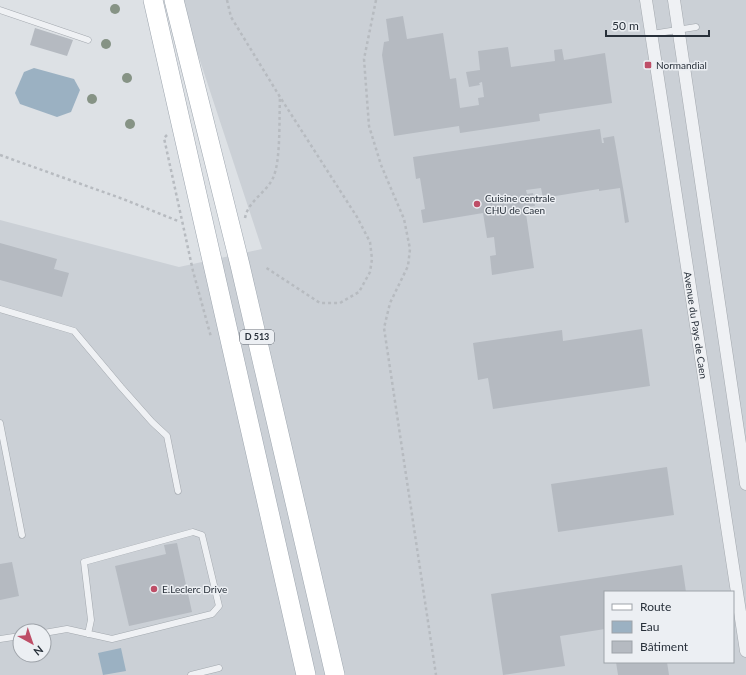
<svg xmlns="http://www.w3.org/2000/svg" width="746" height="675" font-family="Lato,sans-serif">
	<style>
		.built { fill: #cbd0d6; fill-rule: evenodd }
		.water { fill: #9bb1c2 }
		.building { fill: #b5bac1 }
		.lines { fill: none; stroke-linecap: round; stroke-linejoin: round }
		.lane-casing { stroke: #a3a8ae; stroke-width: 7 }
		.street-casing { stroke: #a3a8ae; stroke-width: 13 }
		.primary-casing { stroke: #9ea6af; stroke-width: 20 }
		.path { stroke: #b7bbc0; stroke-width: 2.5; stroke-dasharray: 3 3; stroke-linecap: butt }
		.lane { stroke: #eff1f4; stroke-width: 6 }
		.street { stroke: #eff1f4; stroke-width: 12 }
		.primary { stroke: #fff; stroke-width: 19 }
		.tree { fill: #869385 }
		.poi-dot { fill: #be4e67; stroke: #eceff3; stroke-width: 1.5 }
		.labels { text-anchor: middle; stroke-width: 3; stroke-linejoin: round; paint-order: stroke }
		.shield { fill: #eceff3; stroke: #636972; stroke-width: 1 }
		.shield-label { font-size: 9px; font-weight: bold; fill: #28303a }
		.poi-label { font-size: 10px; fill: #28303a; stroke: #eceff3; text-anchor: start }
		.street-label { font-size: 10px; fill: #28303a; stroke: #eceff3 }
	</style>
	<rect width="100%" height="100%" fill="#dde1e5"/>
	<path class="built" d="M180 0H746V675H0V220L179 267 262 249ZM605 592H733V662H605ZM20 631H44V655H20Z"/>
	<g class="water">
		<polygon points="34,68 74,79 80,90 71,112 57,117 20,104 15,93 24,72"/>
		<polygon points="121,648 126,671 103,675 98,653"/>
	</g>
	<g class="building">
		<polygon points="403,16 407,39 443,33 450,79 456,78 460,108 479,105 478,98 484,97 482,82 479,83 480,85 469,87 466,72 480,70 478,51 508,47 511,67 555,61 554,50 562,49 564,60 605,53 612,103 539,114 540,121 460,133 459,126 394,136 382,55 384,42 389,41 386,19"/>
		<polygon points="35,28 73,40 67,56 30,45"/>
		<polygon points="600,129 602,143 604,143 603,138 614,136 629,222 625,223 620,188 599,191 599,189 543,198 541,188 526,190 527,194 533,193 535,206 525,207 534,268 492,275 490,256 496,255 494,237 487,238 483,213 423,223 421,210 425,209 420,178 416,179 413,157"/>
		<polygon points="0,243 57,259 54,269 69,273 62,297 0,280"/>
		<polygon points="642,329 650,386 493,409 488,378 478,380 473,343 562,330 563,341"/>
		<polygon points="667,467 674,515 558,532 551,484"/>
		<polygon points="177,543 192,612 129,626 115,566 166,554 164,545"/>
		<polygon points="12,562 19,596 0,600 0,564"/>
		<polygon points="682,565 686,592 605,592 605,629 560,636 565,666 503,675 491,594"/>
		<polygon points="616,662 667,662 669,675 618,675"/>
	</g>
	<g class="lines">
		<defs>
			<g id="lane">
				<polyline points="0,10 88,40"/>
				<polyline points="652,34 696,27"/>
				<polyline points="0,309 74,331 121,387 152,422 167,436 178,491"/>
				<polyline points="0,423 22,535"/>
				<polyline points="44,633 67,629 112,639 212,614 219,606 202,535 193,532 84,562 91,620 88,634"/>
				<polyline points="0,639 20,636"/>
				<polyline points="191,675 219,668"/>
			</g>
			<g id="street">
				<path id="s1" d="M646 0 746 651"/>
				<polyline points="674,0 746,484"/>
			</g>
			<g id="primary">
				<polyline points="153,0 306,675"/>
				<polyline points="174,0 240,265 335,675"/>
			</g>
		</defs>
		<use href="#lane" class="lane-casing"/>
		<use href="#street" class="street-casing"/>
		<use href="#primary" class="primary-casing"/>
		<g class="path">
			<polyline points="227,0 231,17 280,97 357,217 370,242 372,259 370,272 359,292 340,303 320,303 265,267"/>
			<polyline points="376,0 364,59 369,126 381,165 404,219 410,249 408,266 390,303 384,328 436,675"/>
			<polyline points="167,135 164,138 193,271 211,337"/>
			<polyline points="0,155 123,199 178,221"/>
			<path d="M245 218C248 201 266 193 273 178 281 161 279 117 280 97"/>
		</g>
		<use href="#lane" class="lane"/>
		<use href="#street" class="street"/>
		<use href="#primary" class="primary"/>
	</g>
	<g class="tree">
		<circle cx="115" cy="9" r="5"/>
		<circle cx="106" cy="44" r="5"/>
		<circle cx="127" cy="78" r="5"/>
		<circle cx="92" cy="99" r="5"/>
		<circle cx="130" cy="124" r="5"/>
	</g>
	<g class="poi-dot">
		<rect x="644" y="61" width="8" height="8" rx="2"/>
		<circle cx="477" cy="204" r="4"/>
		<circle cx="154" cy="589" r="4"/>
	</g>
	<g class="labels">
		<rect class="shield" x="240" y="330" width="34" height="14" rx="3"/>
		<g class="shield-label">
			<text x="257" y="340">D 513</text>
		</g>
		<g class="poi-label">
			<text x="656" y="69">Normandial</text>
			<text x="485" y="202">Cuisine centrale<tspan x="485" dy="12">CHU de Caen</tspan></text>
			<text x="162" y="593">E.Leclerc Drive</text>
		</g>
		<g class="street-label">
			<text dy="4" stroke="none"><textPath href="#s1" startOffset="329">Avenue du Pays de Caen</textPath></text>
		</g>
	</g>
	<rect x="604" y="591" width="130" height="72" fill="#eceff3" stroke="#9ea3a9"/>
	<rect x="612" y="604" width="20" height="6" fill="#ffffff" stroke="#9ea3a9"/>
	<text x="640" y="611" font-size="12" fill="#28303a">Route</text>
	<rect x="612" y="621" width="20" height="12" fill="#9bb1c2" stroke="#9ea3a9"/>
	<text x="640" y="631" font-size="12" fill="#28303a">Eau</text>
	<rect x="612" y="641" width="20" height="12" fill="#b5bac1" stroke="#9ea3a9"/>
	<text x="640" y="651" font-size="12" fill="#28303a">Bâtiment</text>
	<g transform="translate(32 643) rotate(140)"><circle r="19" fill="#eceff3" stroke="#9ea3a9"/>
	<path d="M0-3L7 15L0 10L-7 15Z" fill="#be4e67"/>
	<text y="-6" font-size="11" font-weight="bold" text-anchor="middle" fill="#28303a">N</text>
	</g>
	<path d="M606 30v6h103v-6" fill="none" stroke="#28303a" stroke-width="2"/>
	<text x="612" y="30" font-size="12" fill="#28303a" stroke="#eceff3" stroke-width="3" paint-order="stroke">50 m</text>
</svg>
